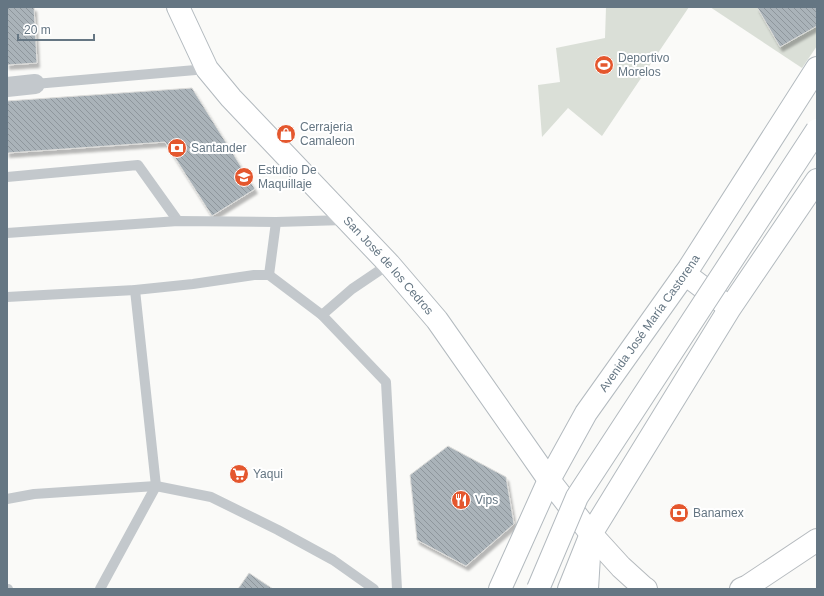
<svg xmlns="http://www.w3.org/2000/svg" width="824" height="596" font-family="Arial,sans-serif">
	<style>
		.grass { fill: #dadfd7 }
		.building { fill: url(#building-back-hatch); stroke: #dcdcda; filter: url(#shadow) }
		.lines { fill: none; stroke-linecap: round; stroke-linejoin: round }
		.secondary-casing { stroke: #b3babf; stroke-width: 24 }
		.primary-casing { stroke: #b5babe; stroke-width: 24 }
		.lane { stroke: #c3c8cc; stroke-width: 10 }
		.street { stroke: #c3c8cc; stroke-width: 20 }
		.secondary { stroke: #fff; stroke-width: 22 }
		.primary { stroke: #fff; stroke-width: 22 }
		.secondary-bridge-casing { stroke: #b3babf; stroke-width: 24; stroke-linecap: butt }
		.secondary-bridge { stroke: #fff; stroke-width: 22 }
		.labels { text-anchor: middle; stroke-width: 4; stroke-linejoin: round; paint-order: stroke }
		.poi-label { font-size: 12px; fill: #657683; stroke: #fff; text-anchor: start }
		.street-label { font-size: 12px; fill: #657683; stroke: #fff }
	</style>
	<defs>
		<pattern id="building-back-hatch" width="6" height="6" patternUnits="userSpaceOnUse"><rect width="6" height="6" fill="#aab3b9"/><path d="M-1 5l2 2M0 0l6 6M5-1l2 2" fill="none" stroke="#8e969c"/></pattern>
		<filter id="shadow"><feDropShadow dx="2.5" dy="4.5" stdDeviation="1" flood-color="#0004"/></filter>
	</defs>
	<rect width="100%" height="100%" fill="#fafaf8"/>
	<g class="grass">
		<polygon points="606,7 689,7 602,136 568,108 542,137 538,85 560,82 556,48 605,38"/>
		<polygon points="710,7 817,7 817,46 802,68"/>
	</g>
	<g class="building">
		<polygon points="7,7 34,7 37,63 7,65"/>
		<polygon points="757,7 817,7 817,26 780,47"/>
		<polygon points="192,88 255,189 212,216 165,142 7,153 7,101"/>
		<polygon points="448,446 506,477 514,524 466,566 417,540 410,475"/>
		<polygon points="249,573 273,589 238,589"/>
	</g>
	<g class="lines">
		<defs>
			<g id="secondary">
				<path id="s1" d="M178 7 207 69 231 98 389 264 437 320 549 480 591 534"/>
				<polyline points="685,274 726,305"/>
				<path id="s2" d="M500 589 549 480 586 413 689 268 817 68"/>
				<polyline points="569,589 591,534 730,308 817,180"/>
				<polyline points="587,589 589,556"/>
			</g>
			<g id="primary">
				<polyline points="591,534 621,567 643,587 646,589"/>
				<polyline points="741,589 748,586 817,540"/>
			</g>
		</defs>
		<use href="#secondary" class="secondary-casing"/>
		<use href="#primary" class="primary-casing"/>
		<g class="lane">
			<polyline points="35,84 207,69"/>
			<polyline points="7,177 138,165 178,221"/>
			<polyline points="7,233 178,221 276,222 345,220"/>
			<polyline points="269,275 276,222"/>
			<polyline points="7,297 135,290 193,284 254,275 269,275 322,315 386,382 397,589"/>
			<polyline points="322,315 352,289 389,264"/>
			<polyline points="7,499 34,494 156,486 211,497 278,530 333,560 374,589"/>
			<polyline points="7,589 8,589"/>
			<polyline points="100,589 156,486 135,290"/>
		</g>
		<polyline class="street" points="7,87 35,84"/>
		<use href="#secondary" class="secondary"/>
		<use href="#primary" class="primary"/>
		<defs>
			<polyline id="secondary-bridge" points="538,589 577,497 817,130"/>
		</defs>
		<use href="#secondary-bridge" class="secondary-bridge-casing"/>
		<use href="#secondary-bridge" class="secondary-bridge"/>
	</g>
	<defs>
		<symbol id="stadium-disc" viewBox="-11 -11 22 22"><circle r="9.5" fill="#e4572e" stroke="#fff"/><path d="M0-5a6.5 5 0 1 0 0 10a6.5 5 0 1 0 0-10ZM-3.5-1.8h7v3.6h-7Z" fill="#fff"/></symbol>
		<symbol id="shop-disc" viewBox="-11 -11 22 22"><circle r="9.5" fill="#e4572e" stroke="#fff"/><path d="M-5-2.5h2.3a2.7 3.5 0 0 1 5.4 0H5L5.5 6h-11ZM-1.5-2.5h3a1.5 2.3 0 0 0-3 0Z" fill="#fff"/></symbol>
		<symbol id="bank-disc" viewBox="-11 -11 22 22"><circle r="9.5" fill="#e4572e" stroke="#fff"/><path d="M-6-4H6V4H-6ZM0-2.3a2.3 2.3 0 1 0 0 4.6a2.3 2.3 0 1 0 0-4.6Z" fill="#fff"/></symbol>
		<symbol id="university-disc" viewBox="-11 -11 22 22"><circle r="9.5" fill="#e4572e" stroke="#fff"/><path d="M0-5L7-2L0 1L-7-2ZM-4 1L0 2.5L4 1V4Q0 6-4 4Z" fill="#fff"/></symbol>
		<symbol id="supermarket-disc" viewBox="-11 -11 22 22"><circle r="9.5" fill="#e4572e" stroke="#fff"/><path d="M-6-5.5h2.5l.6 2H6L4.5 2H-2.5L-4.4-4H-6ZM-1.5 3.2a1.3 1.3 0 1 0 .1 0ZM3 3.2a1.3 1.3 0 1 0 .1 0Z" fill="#fff"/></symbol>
		<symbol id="restaurant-disc" viewBox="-11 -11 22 22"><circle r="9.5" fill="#e4572e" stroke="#fff"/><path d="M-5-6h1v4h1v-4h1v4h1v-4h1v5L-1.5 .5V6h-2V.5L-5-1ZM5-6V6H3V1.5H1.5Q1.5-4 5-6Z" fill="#fff"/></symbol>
	</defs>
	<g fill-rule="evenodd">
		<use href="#stadium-disc" x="593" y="54" width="22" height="22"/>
		<use href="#shop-disc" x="275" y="123" width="22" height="22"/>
		<use href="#bank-disc" x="166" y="137" width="22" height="22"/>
		<use href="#university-disc" x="233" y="166" width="22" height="22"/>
		<use href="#supermarket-disc" x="228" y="463" width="22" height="22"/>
		<use href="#restaurant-disc" x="450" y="489" width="22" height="22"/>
		<use href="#bank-disc" x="668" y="502" width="22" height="22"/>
	</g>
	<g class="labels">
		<g class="poi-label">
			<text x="618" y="62">Deportivo<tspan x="618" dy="14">Morelos</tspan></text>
			<text x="300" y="131">Cerrajeria<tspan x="300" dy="14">Camaleon</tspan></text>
			<text x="191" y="152">Santander</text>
			<text x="258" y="174">Estudio De<tspan x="258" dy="14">Maquillaje</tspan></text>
			<text x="253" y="478">Yaqui</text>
			<text x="475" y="504">Vips</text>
			<text x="693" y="517">Banamex</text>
		</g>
		<g class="street-label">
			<text dy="4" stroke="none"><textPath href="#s1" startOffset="336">San José de los Cedros</textPath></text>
			<text dy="4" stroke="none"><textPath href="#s2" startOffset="306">Avenida José María Castorena</textPath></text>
		</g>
	</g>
	<rect width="824" height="596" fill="none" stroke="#657683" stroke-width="16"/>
	<path d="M18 34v6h76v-6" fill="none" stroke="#657683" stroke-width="2"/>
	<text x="24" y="34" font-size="12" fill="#657683" stroke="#ffffff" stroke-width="3" paint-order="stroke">20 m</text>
</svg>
